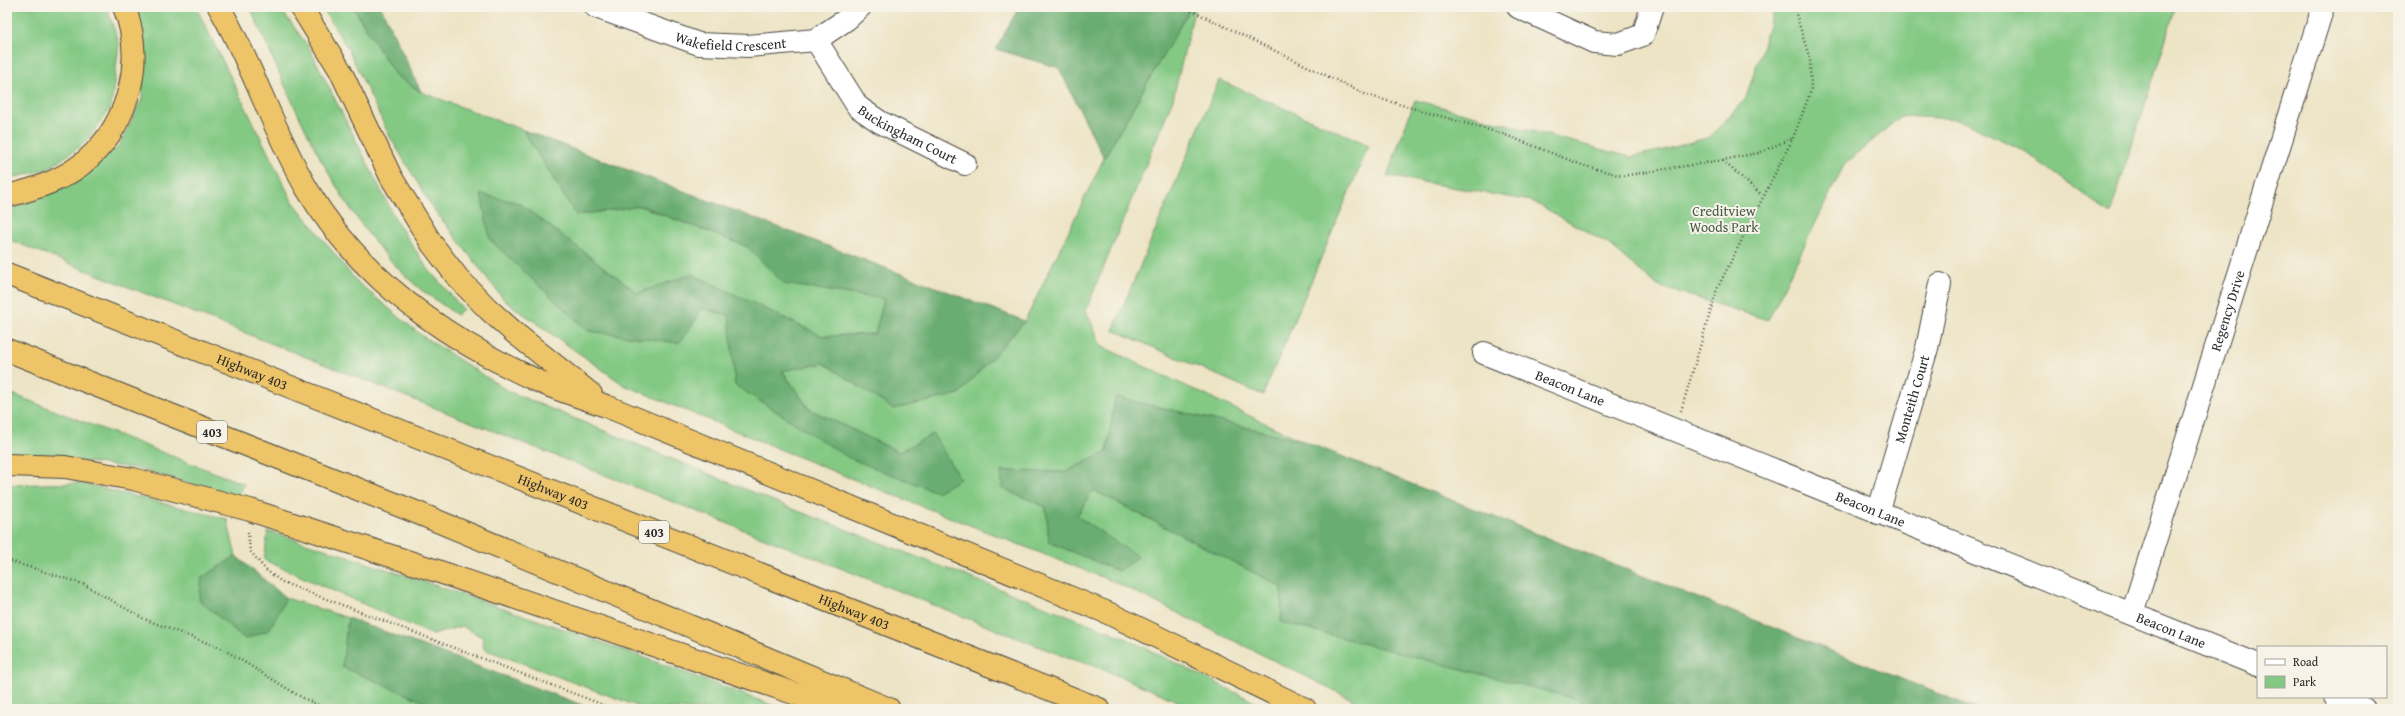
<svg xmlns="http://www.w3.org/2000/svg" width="2405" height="716" font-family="'Gentium Book Plus',serif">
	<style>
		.green { fill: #83c984; stroke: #577a58 }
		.forest { fill: #6aad72; stroke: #4a6c4e }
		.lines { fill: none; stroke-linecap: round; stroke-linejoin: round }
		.minor-casing { stroke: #484742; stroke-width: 24 }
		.highway-casing { stroke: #484742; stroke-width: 24 }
		.path { stroke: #484742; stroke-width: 2.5; stroke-dasharray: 1 3; stroke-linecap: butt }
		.minor { stroke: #fff; stroke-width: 22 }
		.highway { stroke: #eec469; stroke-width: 22 }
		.labels { text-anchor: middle; stroke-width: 4; stroke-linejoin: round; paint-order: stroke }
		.shield { fill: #f7f3e8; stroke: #686764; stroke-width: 1 }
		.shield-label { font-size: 13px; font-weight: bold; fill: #2b2b2b }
		.street-label { font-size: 14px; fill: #2b2b2b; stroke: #f7f3e8 }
		.park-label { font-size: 14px; fill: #455a46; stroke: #f7f3e8 }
	</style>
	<rect width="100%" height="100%" fill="#f7f3e8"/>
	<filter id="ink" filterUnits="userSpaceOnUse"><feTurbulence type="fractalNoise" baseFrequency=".025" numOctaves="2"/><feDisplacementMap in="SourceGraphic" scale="8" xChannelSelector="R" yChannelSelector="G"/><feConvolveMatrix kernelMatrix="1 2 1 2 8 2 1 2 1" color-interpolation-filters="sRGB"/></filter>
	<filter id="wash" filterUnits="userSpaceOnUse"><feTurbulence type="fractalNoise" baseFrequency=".012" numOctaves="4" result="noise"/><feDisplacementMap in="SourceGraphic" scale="16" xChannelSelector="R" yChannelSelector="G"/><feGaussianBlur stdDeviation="0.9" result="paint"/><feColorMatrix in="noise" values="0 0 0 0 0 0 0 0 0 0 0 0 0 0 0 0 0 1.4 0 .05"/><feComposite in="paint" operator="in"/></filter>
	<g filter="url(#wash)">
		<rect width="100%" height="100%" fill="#ede4c5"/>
		<g class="green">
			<polygon points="7,7 107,7 119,44 111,107 85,143 48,169 7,179"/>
			<polygon points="133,7 196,7 291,199 357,282 421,335 508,391 793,509 1121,636 1269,709 1196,709 1095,666 1068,658 7,239 7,207 15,207 73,184 119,146 142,99 145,42"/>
			<path d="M250 7H279L308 46 398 224 429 270 463 309 457 315C445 306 432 298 420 289 338 220 293 103 250 7Z"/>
			<polygon points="322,7 353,7 395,75 421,92 523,130 576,215 640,206 748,247 785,284 884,299 875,334 822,336 692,275 638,293 519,203 481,195 588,331 703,309 730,315 735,385 899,452 809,409 782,370 824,363 893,409 959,394 1025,321 1104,158 1191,7 1195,7 1173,99 1086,310 1101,346 1301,440 1115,397 1107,452 1065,472 1002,471 1002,488 1046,507 1049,542 1118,571 1137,557 1077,516 1093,490 1282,587 1580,700 1584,709 1372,709 1117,583 840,474 624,385 505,301 432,207 390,137 348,49"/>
			<polygon points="1775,7 2176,7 2110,214 2023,150 1957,119 1901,116 1844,165 1768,320 1658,286 1607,243 1532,201 1387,176 1415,100 1630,157 1659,151 1710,137 1746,98"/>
			<polygon points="1219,80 1369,145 1263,395 1113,330"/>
			<polygon points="7,392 244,484 238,498 140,469 43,456 7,457"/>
			<polygon points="81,483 227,519 236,556 202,578 200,600 245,639 269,630 286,598 348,618 343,667 441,709 7,709 7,485"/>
			<path d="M268 531C441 586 613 644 782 709H645L484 649 482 637 462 626 433 635 264 560Z"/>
		</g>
		<g class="forest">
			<polygon points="353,7 381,7 421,92 395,75"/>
			<polygon points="1019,7 1191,7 1104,158 1059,68 996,49"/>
			<polygon points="523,130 1025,321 959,394 893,409 824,363 782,371 809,409 899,452 933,434 960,479 937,492 849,458 735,385 729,315 703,309 679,343 588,331 490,240 481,194 519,203 638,293 692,274 822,336 875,334 884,299 784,284 748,247 641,206 576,215"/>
			<polygon points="1115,397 1301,440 1977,709 1584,709 1580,700 1281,622 1282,587 1093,490 1077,516 1138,557 1118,571 1049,542 1046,507 1002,488 1001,471 1065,472 1107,452"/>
			<polygon points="236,556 286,598 269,630 245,639 199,600 202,578"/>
			<polygon points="348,618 593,709 441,709 342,667"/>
		</g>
	</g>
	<g filter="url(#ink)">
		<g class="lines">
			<defs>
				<g id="minor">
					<path id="s1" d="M596 7 699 44 748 46 816 40 847 19 860 7"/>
					<polyline points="1518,7 1594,42 1618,44 1643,35 1652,7"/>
					<path id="s2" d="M816 40 858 107 880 122 965 164"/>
					<path id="s3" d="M1484 353 2258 665"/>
					<path id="s4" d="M1878 513 1927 348 1940 284"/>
					<path id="s5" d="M2132 614 2323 7"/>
					<polyline points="2335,697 2364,709"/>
				</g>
				<g id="highway">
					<path d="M219 7C253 65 273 131 307 189 360 278 445 339 538 381 560 391 584 398 606 406L1108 613 1305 709"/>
					<polyline points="301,7 340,70 391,177 432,244 458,278 488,309 516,334 591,394"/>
					<path d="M7 196C36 189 67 179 89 158 130 120 145 59 124 7"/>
					<path id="s6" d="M7 274 1099 709"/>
					<polyline points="7,350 418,513 889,709"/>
					<polyline points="7,465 65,467 133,479 250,510 434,570 840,709"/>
				</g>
			</defs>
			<use href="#minor" class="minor-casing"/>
			<use href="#highway" class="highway-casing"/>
			<g class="path">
				<polyline points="1184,7 1367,95 1503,134 1582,165 1622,176 1723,160 1758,153 1793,138"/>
				<polyline points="1723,161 1762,195"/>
				<polyline points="1681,411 1717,289 1793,138 1811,91 1810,60 1794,7"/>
				<polyline points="248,532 250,551 266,570 282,582 614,709"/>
				<polyline points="7,560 83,584 144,619 223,649 301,697 327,709"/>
			</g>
			<use href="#minor" class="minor"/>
			<use href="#highway" class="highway"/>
		</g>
	</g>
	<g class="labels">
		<g class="shield">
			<rect x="197" y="421" width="30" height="22" rx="3"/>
			<rect x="639" y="521" width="30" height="22" rx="3"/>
		</g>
		<g class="shield-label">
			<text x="212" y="437">403</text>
			<text x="654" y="537">403</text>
		</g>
		<g class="street-label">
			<text dy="5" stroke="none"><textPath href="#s1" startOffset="141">Wakefield Crescent</textPath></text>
			<text dy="5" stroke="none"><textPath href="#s2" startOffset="136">Buckingham Court</textPath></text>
			<text dy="5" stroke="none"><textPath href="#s5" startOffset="318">Regency Drive</textPath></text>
			<text dy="5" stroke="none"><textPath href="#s6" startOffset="264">Highway 403</textPath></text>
			<text dy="5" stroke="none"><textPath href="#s3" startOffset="93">Beacon Lane</textPath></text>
			<text dy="5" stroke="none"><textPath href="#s4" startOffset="119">Monteith Court</textPath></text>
			<text dy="5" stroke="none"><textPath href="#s6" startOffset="588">Highway 403</textPath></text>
			<text dy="5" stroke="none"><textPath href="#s3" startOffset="417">Beacon Lane</textPath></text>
			<text dy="5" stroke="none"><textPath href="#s6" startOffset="912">Highway 403</textPath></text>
			<text dy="5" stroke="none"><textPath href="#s3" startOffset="741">Beacon Lane</textPath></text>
		</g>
		<g class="park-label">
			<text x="1724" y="216">Creditview<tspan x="1724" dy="16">Woods Park</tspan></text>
		</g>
	</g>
	<rect width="2405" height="716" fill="none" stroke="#f7f3e8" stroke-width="24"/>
	<rect x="2257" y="646" width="130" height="52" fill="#f7f3e8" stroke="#a5a39c"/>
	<rect x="2265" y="659" width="20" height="6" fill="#ffffff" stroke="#a5a39c"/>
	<text x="2293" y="666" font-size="12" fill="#2b2b2b">Road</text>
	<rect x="2265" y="676" width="20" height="12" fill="#83c984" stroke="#a5a39c"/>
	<text x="2293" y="686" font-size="12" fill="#2b2b2b">Park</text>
</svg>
